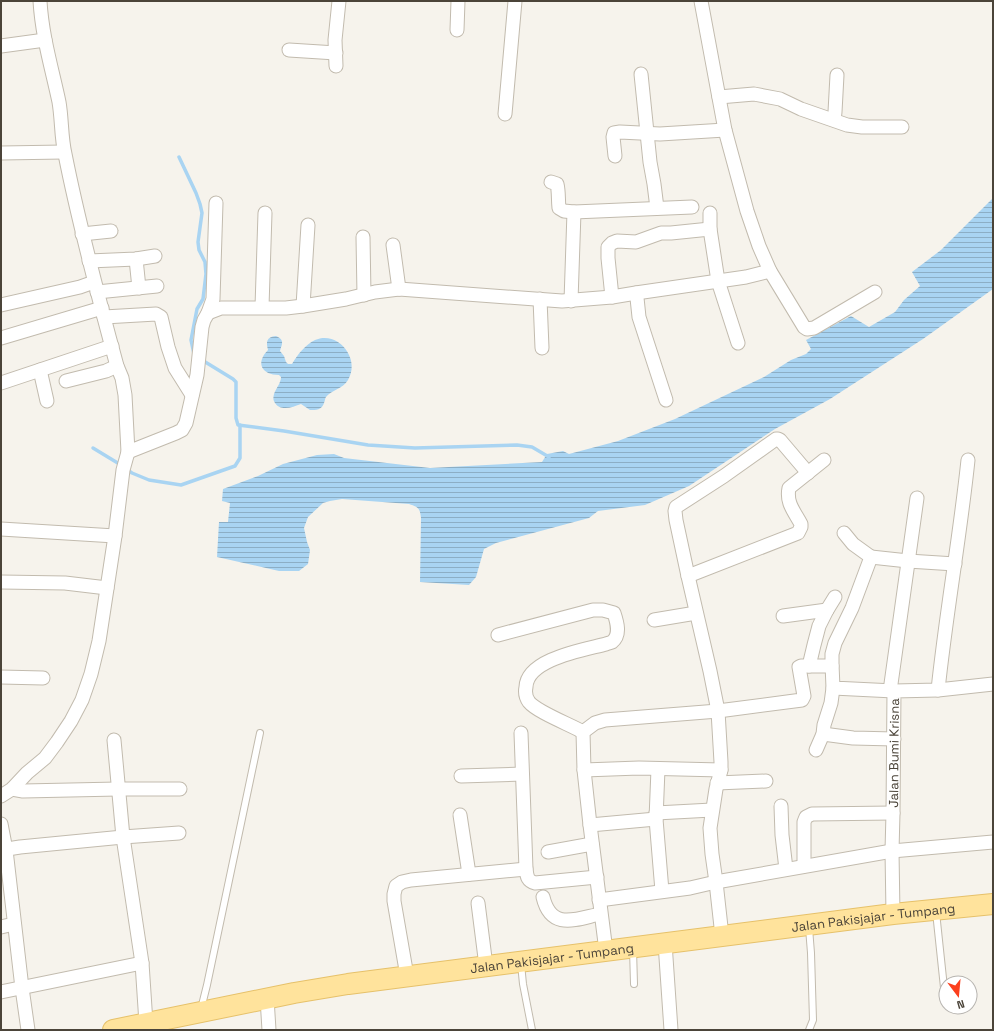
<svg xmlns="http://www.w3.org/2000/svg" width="994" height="1031" font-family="'Space Grotesk',sans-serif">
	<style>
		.water { fill: url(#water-rules) }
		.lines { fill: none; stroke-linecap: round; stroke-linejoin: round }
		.stream { stroke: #a9d4f2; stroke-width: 3.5 }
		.lane-casing { stroke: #c2bbae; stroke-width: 8 }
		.street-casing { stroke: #c2bbae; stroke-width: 15 }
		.primary-casing { stroke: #e6c16a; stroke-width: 22 }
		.lane { stroke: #fff; stroke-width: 6 }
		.street { stroke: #fff; stroke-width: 13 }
		.primary { stroke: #ffe39c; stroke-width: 20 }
		.labels { text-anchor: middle; stroke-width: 3; stroke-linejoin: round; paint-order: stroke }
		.street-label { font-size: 13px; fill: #4b4439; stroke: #fff }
	</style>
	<defs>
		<pattern id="water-rules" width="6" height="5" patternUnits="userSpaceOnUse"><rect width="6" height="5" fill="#a9d4f2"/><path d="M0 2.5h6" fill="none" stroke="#8caec5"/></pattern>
	</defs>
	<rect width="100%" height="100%" fill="#f6f3ec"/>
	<g class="water">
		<path d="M993 198V289L923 339 830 399 775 429 689 486 645 505 598 511 589 518 496 543 484 549 476 577 469 585 420 582 421 518C420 508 418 507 409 504L342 499 330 501 323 503 308 517 304 528 307 542 310 550 308 564 299 571H279L217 557 219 522H228L230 503 222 501 223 489 258 476 283 464 317 455 334 454 344 458 430 468 542 462 547 454 563 451 569 454 618 441 675 419 764 377 791 360 806 354 811 349 806 340 851 316 869 327 895 312 904 300 920 286 912 272 941 250Z"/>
		<path d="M276 336C285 340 282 344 280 351L284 356 286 362 288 364H292C298 354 305 345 315 340 338 330 361 359 348 380 343 389 331 390 326 397 325 398 325 401 324 403 322 410 316 410 310 410L301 404C293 407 281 412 275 403 273 400 273 398 274 394 276 388 281 383 281 377L279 375C262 375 255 363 268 350 266 342 266 337 276 336Z"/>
	</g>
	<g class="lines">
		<g class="stream">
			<polyline points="179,157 196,193 200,204 202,213 198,242 199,250 205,262 206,274 203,299 197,309 191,340 194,354"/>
			<polyline points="202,360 233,379 236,382 236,418 238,425 284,431 368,445 415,448 517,445 532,447 549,457"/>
			<polyline points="93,448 121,465"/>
			<polyline points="126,469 132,473 149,480 181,485 235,466 240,458 240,425"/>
		</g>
		<defs>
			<g id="lane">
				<polyline points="936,912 945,997"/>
				<polyline points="809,928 811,953 813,1020 809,1030"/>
				<polyline points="633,949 634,984"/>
				<polyline points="521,964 523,984 532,1030"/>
				<polyline points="201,1009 207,985 260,733"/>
			</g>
			<g id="street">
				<polyline points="701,1 725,130 747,211 759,246 770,271 804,327 807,329 814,328 875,292"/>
				<polyline points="457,30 458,1"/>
				<polyline points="1,46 45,40"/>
				<polyline points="289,50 336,53"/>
				<polyline points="336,66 335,40 339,1"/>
				<polyline points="641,74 650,162 654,184 657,208"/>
				<polyline points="719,97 754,94 780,99 801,109 847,125 862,127 902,127"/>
				<polyline points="505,114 515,1"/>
				<polyline points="834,120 835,112 837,75"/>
				<polyline points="1,153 64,152"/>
				<polyline points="615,156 613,137 614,133 620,132 660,134 725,130"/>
				<path d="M551 182 557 184C559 192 558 200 559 208L564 211 574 212"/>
				<polyline points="710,213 710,229 718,281 738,343"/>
				<polyline points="82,234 111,231"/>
				<polyline points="363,237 364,295"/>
				<polyline points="393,245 399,289"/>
				<polyline points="136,259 139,288"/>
				<polyline points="89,261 136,259 155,256"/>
				<polyline points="97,292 157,286"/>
				<polyline points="636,293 637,298 639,317 666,400"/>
				<polyline points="612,297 608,258 608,247 612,243 617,241 636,242 661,233 671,233 710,229"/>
				<polyline points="540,299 542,348"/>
				<polyline points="571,301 574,212 692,207"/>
				<polyline points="1,305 80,287 94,282"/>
				<polyline points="303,306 308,225"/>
				<polyline points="262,307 265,213"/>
				<polyline points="208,313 221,308 286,308 303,306 346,299 375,292 399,289 562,301 612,297 636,293 746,277 770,271"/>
				<polyline points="104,317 156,314 161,317 168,347 175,368 192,395"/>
				<polyline points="1,338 102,308"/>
				<polyline points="40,370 47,401"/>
				<polyline points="66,381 106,371 117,366"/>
				<polyline points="1,383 112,346"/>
				<polyline points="128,452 176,433 182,430 186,423 197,375 202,327 204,320 208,313 213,299 216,203"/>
				<polyline points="1,529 115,536"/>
				<polyline points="844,533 853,544 871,557 852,608 835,643 832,654 832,664 833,688 894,691"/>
				<polyline points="871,557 908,561 955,564"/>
				<path d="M688 576 798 533 801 527V524C794 511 786 503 789 488L824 460"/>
				<polyline points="1,582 65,583 107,588"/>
				<polyline points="827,610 835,597"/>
				<polyline points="783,616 827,610 819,626 814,645 809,666"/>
				<polyline points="654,620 696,613"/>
				<path d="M498 635 593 610H603L614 613C617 622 621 635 612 642 610 643 608 643 606 644 584 650 527 659 526 687 525 692 526 698 529 702 537 712 571 725 583 732"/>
				<polyline points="1,677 43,678"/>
				<path d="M938 690C946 613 960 537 968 460"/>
				<polyline points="890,691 917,498"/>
				<path d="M521 733 526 869C527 876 527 881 535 883L597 877"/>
				<polyline points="823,734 853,738 894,739"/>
				<polyline points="114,740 123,837 142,963 146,1023"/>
				<polyline points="816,750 823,734 824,725 831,703 833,688"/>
				<polyline points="658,769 656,819 662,891"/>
				<polyline points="584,770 639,768 721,770"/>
				<polyline points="461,776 522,774"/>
				<polyline points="717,783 766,781"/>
				<polyline points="12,789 23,791 118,789 180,789"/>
				<path d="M1 796 12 789 27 773 45 758 57 742 71 721 82 700 91 674 99 641 115 536 123 470 128 452 125 395 122 378 117 366C98 296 79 225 65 154 61 137 62 119 59 102 52 69 42 36 40 1"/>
				<polyline points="781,806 782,835 786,869"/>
				<polyline points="656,813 712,810"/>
				<polyline points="460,815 469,874"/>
				<polyline points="1,824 6,850 22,988 28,1030"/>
				<polyline points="590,825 656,819"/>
				<polyline points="1,850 20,847 123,837 179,833"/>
				<polyline points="548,852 592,844"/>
				<polyline points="804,866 804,822 806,817 812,814 893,813"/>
				<path d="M543 897C551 931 576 919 600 914"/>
				<polyline points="599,900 690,888 716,882 892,851 993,842"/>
				<polyline points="478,903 486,966"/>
				<path id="s1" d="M893 914 892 851 893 813 894 691 938 690 993 684"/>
				<polyline points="1,927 14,924"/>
				<polyline points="722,936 716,882 712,854 710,828 716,789 721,770 721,762 718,711 710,671 688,576 676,520 675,511 676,507 724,476 776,439 778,439 780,440 808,473"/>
				<polyline points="665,943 671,1030"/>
				<polyline points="606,951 590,825 584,770 583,732 595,723 605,720 718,711 802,700 804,696 799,667 801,666 832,666"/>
				<polyline points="407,976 394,901 394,894 396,886 402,882 411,880 526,869"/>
				<polyline points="1,992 142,963"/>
				<polyline points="267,998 269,1030"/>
			</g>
			<g id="primary">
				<path id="s2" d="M113 1030 294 993 348 984 893 914 993 904"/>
			</g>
		</defs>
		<use href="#lane" class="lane-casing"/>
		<use href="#street" class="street-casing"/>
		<use href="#primary" class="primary-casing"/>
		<use href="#lane" class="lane"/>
		<use href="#street" class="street"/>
		<use href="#primary" class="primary"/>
	</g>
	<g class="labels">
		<g class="street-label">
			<text dy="5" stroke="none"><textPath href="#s1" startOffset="161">Jalan Bumi Krisna</textPath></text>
			<text dy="5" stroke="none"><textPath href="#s2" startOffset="769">Jalan Pakisjajar - Tumpang</textPath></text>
			<text dy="5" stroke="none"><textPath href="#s2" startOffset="445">Jalan Pakisjajar - Tumpang</textPath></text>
		</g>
	</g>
	<rect width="994" height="1031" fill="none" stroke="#4b4439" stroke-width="4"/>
	<g transform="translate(958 995) rotate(164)"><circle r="19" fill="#ffffff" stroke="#b7b4b0"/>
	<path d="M0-3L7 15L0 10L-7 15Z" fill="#fc3f1d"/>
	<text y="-6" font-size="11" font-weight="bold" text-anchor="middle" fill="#4b4439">N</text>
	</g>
</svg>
